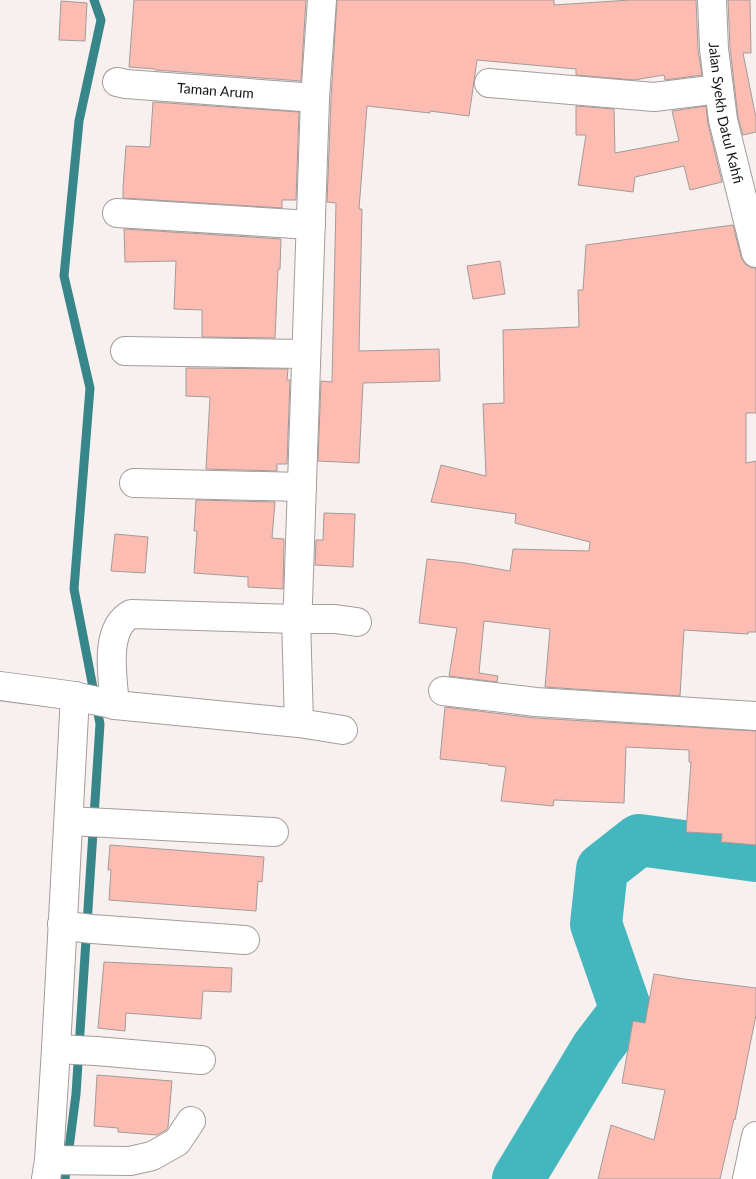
<svg xmlns="http://www.w3.org/2000/svg" width="756" height="1179" font-family="Lato,sans-serif">
	<style>
		.lines { fill: none; stroke-linecap: round; stroke-linejoin: round }
		.stream { stroke: #36868a; stroke-width: 9 }
		.river { stroke: #43b7bd; stroke-width: 52 }
		.building { fill: #fdbcb2; stroke: #a29b99 }
		.street-casing { stroke: #a39c9a; stroke-width: 30 }
		.secondary-casing { stroke: #a39c9a; stroke-width: 30 }
		.street { stroke: #fff; stroke-width: 28 }
		.secondary { stroke: #fff; stroke-width: 28 }
		.labels { text-anchor: middle; stroke-width: 5; stroke-linejoin: round; paint-order: stroke }
		.street-label { font-size: 14px; fill: #161313; stroke: #fff }
	</style>
	<rect width="100%" height="100%" fill="#f8f0ef"/>
	<g class="lines">
		<polyline class="stream" points="65,1179 76,1094 100,724 74,589 90,388 64,276 79,121 101,20 94,0"/>
		<polyline class="river" points="518,1179 597,1048 626,1010 596,924 602,869 639,840 756,856"/>
	</g>
	<g class="building">
		<polygon points="134,0 306,0 301,81 155,70 155,69 129,67"/>
		<polygon points="337,0 554,0 554,5 630,0 696,0 698,50 702,75 665,80 664,75 634,80 576,75 576,69 477,60 469,116 430,111 430,113 367,106 359,209 362,209 359,351 439,349 440,381 363,383 359,463 318,461 321,381 332,382 336,203 327,202 331,99"/>
		<polygon points="728,0 750,0 751,53 743,53 756,118 756,132 743,135 738,117 730,48"/>
		<polygon points="61,1 87,3 85,41 59,40"/>
		<polygon points="153,102 299,112 296,200 282,200 282,208 123,198 123,187 126,146 150,147"/>
		<polygon points="576,106 614,109 615,153 679,141 672,111 706,106 708,124 722,182 690,190 684,166 635,177 633,192 578,185 586,135 576,135"/>
		<polygon points="733,225 741,257 745,264 751,268 756,268 756,413 746,413 746,463 756,461 756,632 748,632 748,634 684,630 680,696 545,687 550,629 484,621 479,673 498,676 497,682 449,676 457,628 419,623 427,559 465,563 510,571 513,549 589,551 590,542 515,523 516,514 431,502 441,465 486,476 483,404 504,403 503,330 579,327 578,290 583,290 586,245"/>
		<polygon points="124,229 281,239 280,269 278,269 275,338 202,337 202,310 174,309 176,261 125,262"/>
		<polygon points="500,261 505,294 473,299 467,266"/>
		<polygon points="186,368 288,369 287,380 290,380 287,464 277,464 277,471 206,469 210,397 186,396"/>
		<polygon points="196,500 275,502 272,538 284,539 283,589 248,587 248,577 194,573 197,531 194,531"/>
		<polygon points="324,513 355,514 353,567 315,565 316,540 323,540"/>
		<polygon points="115,534 148,537 145,573 111,571"/>
		<polygon points="445,707 535,718 756,731 756,845 721,842 722,834 686,832 691,762 689,762 689,750 626,747 624,803 554,800 553,806 501,801 506,767 488,765 488,764 440,759"/>
		<polygon points="110,845 264,857 262,882 258,881 256,911 109,900 111,870 108,870"/>
		<polygon points="104,962 232,968 231,992 203,991 201,1019 126,1013 125,1031 98,1028"/>
		<polygon points="654,974 684,979 756,988 756,1015 735,1120 734,1119 720,1179 598,1179 611,1125 654,1140 665,1090 622,1083 633,1021 645,1023"/>
		<polygon points="97,1075 172,1081 168,1127 166,1130 157,1135 118,1132 118,1128 94,1126"/>
	</g>
	<g class="lines">
		<defs>
			<g id="street">
				<path id="s1" d="M117 82 126 84 315 98"/>
				<polyline points="489,83 654,97 719,89"/>
				<polyline points="117,213 311,225"/>
				<polyline points="125,351 306,354"/>
				<polyline points="134,483 302,487"/>
				<path d="M0 686 75 696C88 700 102 701 115 705L299 723 343 730"/>
				<polyline points="443,691 536,702 756,716"/>
				<path d="M115 705C113 679 103 629 131 614L296 619H335L357 622"/>
				<polyline points="299,723 296,619 298,602 315,98 322,0"/>
				<polyline points="69,821 274,832"/>
				<polyline points="62,924 75,927 92,929 245,940"/>
				<polyline points="56,1049 96,1051 201,1060"/>
				<polyline points="49,1160 130,1161 152,1156 177,1142 191,1121"/>
				<polyline points="46,1179 49,1160 56,1049 75,696"/>
			</g>
			<g id="secondary">
				<path id="s2" d="M712 0 714 49 723 120 756 253"/>
				<polyline points="747,1179 756,1136"/>
			</g>
		</defs>
		<use href="#street" class="street-casing"/>
		<use href="#secondary" class="secondary-casing"/>
		<use href="#street" class="street"/>
		<use href="#secondary" class="secondary"/>
	</g>
	<g class="labels">
		<g class="street-label">
			<text dy="5" stroke="none"><textPath href="#s1" startOffset="99">Taman Arum</textPath></text>
			<text dy="5" stroke="none"><textPath href="#s2" startOffset="114">Jalan Syekh Datul Kahfi</textPath></text>
		</g>
	</g>
</svg>
